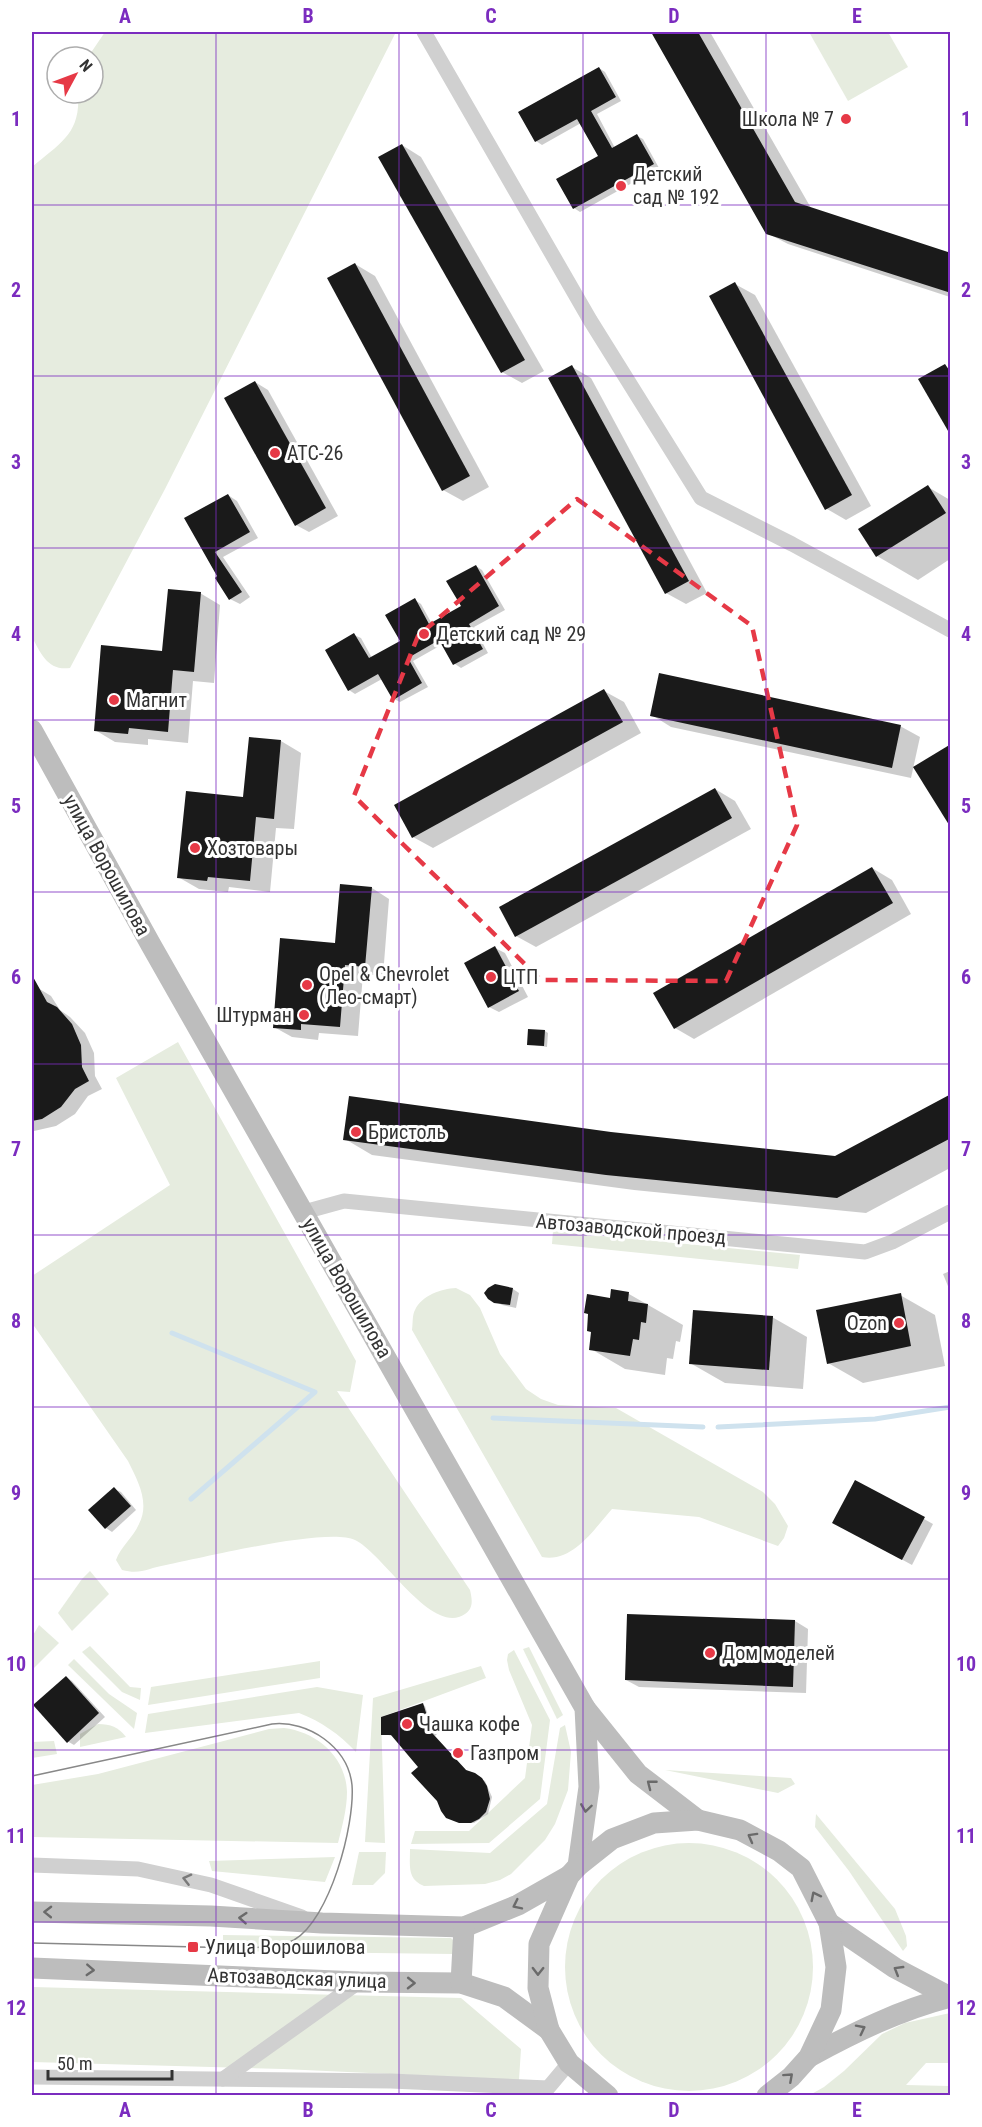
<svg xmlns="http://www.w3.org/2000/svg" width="982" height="2127" font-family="'Roboto Condensed',sans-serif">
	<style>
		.green { fill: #e6ecdf }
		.shadow { fill: #0003 }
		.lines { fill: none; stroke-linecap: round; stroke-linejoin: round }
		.stream { stroke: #cfe2ee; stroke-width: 5 }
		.building { fill: #1a1a1a }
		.street { stroke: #d0d0d0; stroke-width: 15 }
		.secondary { stroke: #bdbdbd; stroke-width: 21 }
		.tram { stroke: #888; stroke-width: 1.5 }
		.oneway { stroke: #6a6a6a }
		.oneway2 { stroke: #7a7a7a }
		.marked { fill: none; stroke: #e63946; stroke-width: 4.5; stroke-dasharray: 12 8; stroke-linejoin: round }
		.grid { fill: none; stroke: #7b2cbf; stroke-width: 1.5; stroke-opacity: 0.55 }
		.poi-dot { fill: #e63946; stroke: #fff; stroke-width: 2 }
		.labels { text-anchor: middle; stroke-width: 6; stroke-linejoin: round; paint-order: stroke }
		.poi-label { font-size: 20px; fill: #333; stroke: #fff; text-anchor: start }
		.street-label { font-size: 20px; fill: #333; stroke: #fff }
		.neatline { fill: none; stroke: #7b2cbf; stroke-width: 2 }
		.grid-label { font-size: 20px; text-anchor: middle; font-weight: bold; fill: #7b2cbf }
	</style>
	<rect width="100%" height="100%" fill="#fff"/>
	<g class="green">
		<path d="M105 32H396L165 489 70 668C48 671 41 654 32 637V167C60 143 81 134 78 93H93V57H88Z"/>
		<polygon points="809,32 888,32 908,67 848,101"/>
		<path d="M178 1042 356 1361 350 1392 337 1391 470 1590C472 1599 474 1608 465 1614 432 1637 383 1553 355 1540 327 1527 202 1558 166 1565 148 1568 141 1575 122 1570L116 1560C121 1546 133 1538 139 1524 150 1503 138 1481 128 1461L32 1323V1276L170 1185 116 1078Z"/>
		<polygon points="553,1231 800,1255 798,1269 552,1244"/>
		<path d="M456 1288 470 1295 480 1308 500 1354 526 1389 541 1399 558 1405 616 1408 763 1492 775 1504 788 1526 784 1538 778 1546 699 1517 612 1509C594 1529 573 1563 542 1557L412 1330C413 1324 412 1315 415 1310 422 1295 441 1289 456 1288Z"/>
		<polygon points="90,1571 109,1594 72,1631 58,1613 82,1579"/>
		<polygon points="39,1625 59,1643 32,1670 32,1637"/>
		<polygon points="90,1646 130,1687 141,1688 140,1700 122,1692 82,1652"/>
		<polygon points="529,1647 563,1715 557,1719 523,1649"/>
		<polygon points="514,1650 550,1720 540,1799 489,1843 411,1844 415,1831 469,1831 525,1778 532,1725 509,1670 507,1660 508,1654"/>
		<polygon points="74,1659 109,1694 137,1713 134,1729 68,1665"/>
		<polygon points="320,1661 320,1678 148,1705 151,1687"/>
		<polygon points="481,1666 486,1678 381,1717 385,1843 365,1842 373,1698"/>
		<path d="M317 1687 363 1695 356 1752C339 1734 322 1722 299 1713L145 1733 148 1714Z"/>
		<path d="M98 1724C111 1724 118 1727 126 1737L80 1747V1734Z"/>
		<path d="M565 1725 571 1752 568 1790 555 1824 545 1840 511 1874 500 1880 485 1884 424 1886C407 1879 410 1866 410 1849L490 1853 547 1804 560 1728Z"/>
		<path d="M284 1728C317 1732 346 1757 347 1792 347 1809 342 1827 338 1843L32 1837V1785L98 1774 269 1729Z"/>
		<polygon points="54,1741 57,1754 32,1758 32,1742"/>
		<polygon points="665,1770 791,1778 795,1784 778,1793"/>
		<polygon points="816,1814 895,1909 906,1936 907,1946 903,1951 849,1871 815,1827"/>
		<circle cx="689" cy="1967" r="124"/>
		<polygon points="359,1852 386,1852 385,1873 373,1885 352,1885"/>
		<polygon points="335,1857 325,1882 212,1871 209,1861"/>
		<polygon points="223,1935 451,1938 458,1945 454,1954 223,1951"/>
		<polygon points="32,1987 461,1998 521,2049 519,2080 283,2069 32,2062"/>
		<polygon points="950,2013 950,2063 926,2063 906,2085 950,2086 950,2095 808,2096 824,2087 844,2071 882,2034 905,2023"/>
	</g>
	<g class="shadow">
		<polygon points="652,32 710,32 811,208 950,255 950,297 788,244 767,233"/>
		<polygon points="599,68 605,72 621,101 597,114 615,148 637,136 643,139 659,168 580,212 574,208 600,156 581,123 542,145 536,141"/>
		<polygon points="402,145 421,157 544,371 522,383 502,372"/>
		<polygon points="355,264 375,276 489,487 463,501 443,490"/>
		<polygon points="735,284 755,295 871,506 846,520 827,509"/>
		<polygon points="572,367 591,378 707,593 686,604 666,593"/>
		<polygon points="255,382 268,390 338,516 309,532 296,525"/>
		<polygon points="928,487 950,500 950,559 918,580 877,556"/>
		<polygon points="228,495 237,501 258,538 223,557 250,597 240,604 230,599 186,519"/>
		<polygon points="476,566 482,570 505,610 474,627 488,653 461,668 455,664 443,644 413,661 428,687 400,702 394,699 382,679 355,694 349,690 354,635 361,638 372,658 402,641 415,600 421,604 432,624 463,607"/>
		<polygon points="200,593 220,605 214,683 193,681 188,743 148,739 148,745 115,742 95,730 164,653"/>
		<polygon points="604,691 624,702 641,733 433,848 413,837"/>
		<polygon points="652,715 900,726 920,737 911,778 671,727"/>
		<polygon points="281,741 301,753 294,829 276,828 270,892 229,887 228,892 199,889 178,877 245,799"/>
		<polygon points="715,789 735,801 751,829 536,947 516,936"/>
		<polygon points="872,868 892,880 911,914 694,1039 675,1028"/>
		<polygon points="372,888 389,899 383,976 363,974 358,1036 319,1033 318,1040 292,1037 274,1027 336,944"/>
		<polygon points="495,948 505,953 528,997 499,1012 489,1007"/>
		<polygon points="38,988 51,996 60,1010 70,1017 85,1033 94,1053 95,1076 102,1089 88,1096 75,1114 56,1126 34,1131 32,1130 32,992"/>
		<polygon points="545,1031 548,1033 547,1047 528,1044"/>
		<polygon points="950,1096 950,1168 866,1213 634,1190 372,1155 345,1139 611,1134 835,1157"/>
		<polygon points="950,1271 950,1291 943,1274"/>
		<polygon points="513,1289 519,1293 516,1308 502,1305 489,1298"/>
		<polygon points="612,1291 629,1294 683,1325 680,1342 676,1341 673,1359 667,1358 665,1375 625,1369 591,1349 611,1299"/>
		<polygon points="900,1295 935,1315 945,1366 863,1383 828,1363"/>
		<polygon points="772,1317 807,1337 803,1389 725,1383 690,1363"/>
		<polygon points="114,1489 121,1492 136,1510 112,1532 106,1528"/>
		<polygon points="924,1519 933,1524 912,1565 844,1528"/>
		<polygon points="795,1621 808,1629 806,1693 639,1687 626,1680"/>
		<polygon points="66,1677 72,1681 105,1717 74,1745 67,1741"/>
		<polygon points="423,1705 425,1706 430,1721 439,1732 435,1736 468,1772 485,1781 492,1797 488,1814 474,1823 454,1821 420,1767 393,1736 383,1734"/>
	</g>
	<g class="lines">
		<g class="stream">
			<polyline points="172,1333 315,1392 191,1499"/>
			<polyline points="493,1418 703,1427"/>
			<polyline points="718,1427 875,1419 950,1407"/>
		</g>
	</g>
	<g class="building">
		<polygon points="651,32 698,32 795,202 951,253 951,293 766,234"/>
		<polygon points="599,67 616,97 591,111 612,148 637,134 654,164 573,209 556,179 598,156 577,119 535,142 518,112"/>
		<polygon points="402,144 525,360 501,373 378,157"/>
		<polygon points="355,263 470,476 442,491 327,278"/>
		<polygon points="735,282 852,495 825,510 709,296"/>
		<polygon points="945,364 951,373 951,436 918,379"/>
		<polygon points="572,365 689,581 665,594 548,378"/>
		<polygon points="255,381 326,508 295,526 224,398"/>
		<polygon points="928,485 946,513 876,557 858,529"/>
		<polygon points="228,494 250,532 215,552 242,592 229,600 215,578 217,576 184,518"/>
		<polygon points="476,565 499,606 469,624 483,649 453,665 439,640 408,658 422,683 393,700 378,674 348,691 325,650 354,633 369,658 400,641 385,615 415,598 429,624 461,606 446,581"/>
		<polygon points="168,589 201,592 194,672 173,670 168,732 129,728 128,734 94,731 101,645 162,651"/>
		<polygon points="659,673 901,725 892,768 650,716"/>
		<polygon points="604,689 623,722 412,838 394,805"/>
		<polygon points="249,737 281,740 274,819 256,817 250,881 208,877 207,881 177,878 186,791 243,797"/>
		<polygon points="951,744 951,828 913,767"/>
		<polygon points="715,788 732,818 515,937 499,907"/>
		<polygon points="872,867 893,903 674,1029 653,993"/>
		<polygon points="340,884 372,887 365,967 345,965 340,1027 301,1024 301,1030 273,1028 280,938 335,943"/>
		<polygon points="495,946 519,991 488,1008 464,963"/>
		<polygon points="32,975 47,1002 57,1007 72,1024 81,1045 82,1067 89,1081 75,1089 61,1107 42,1119 32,1121"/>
		<polygon points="528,1029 545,1030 544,1046 527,1045"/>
		<polygon points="951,1094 951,1138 837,1198 606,1175 343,1140 349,1096 611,1132 835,1156"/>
		<polygon points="495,1284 513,1288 510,1305 494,1303 488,1299 484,1293 488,1288"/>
		<polygon points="611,1289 629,1292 628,1301 648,1304 646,1323 641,1322 639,1340 633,1339 630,1356 589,1350 591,1332 587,1331 588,1314 584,1313 587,1294 610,1298"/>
		<polygon points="901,1293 911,1346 827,1364 816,1310"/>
		<polygon points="693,1310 773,1316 769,1370 689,1364"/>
		<polygon points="855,1480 925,1517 902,1560 832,1523"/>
		<polygon points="114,1487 131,1506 105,1529 88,1510"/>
		<polygon points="627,1614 795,1620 793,1687 625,1680"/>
		<polygon points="66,1676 99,1713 67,1743 33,1705"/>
		<polygon points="423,1703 428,1719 438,1730 433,1734 466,1770 475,1773 482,1778 487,1786 490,1799 486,1812 479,1819 471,1823 459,1823 446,1818 441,1811 437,1801 411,1773 418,1767 391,1735 381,1735 381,1717"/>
	</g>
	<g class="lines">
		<g class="street">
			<polyline points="424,32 590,320 701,498 792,544 950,630"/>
			<polyline points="304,1212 344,1201 865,1252 892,1242 950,1212"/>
			<polyline points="32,1865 138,1869 211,1885 302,1917"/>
			<polyline points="32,2077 391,2081 548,2088 569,2063"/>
			<polyline points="223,2079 359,1982"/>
		</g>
		<g class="secondary">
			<polyline points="32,730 151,945 585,1708 589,1787 578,1866"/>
			<polyline points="585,1708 638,1774 698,1820"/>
			<polyline points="32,1912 211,1916 322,1923 464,1927 518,1905 569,1876"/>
			<polyline points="829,1923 895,1968 950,1997"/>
			<polyline points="32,1968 359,1982 461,1983 504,1997 549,2030"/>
			<polyline points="461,1983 464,1927"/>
			<path d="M809 2057C855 2032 900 2010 950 1997"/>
			<polyline points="608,2096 569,2063 549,2030 538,1988 539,1944 569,1876 578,1866 612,1839 654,1823 698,1820 740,1830 779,1851 801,1868 829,1923 836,1967 831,2010 809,2057 791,2077 767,2096"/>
		</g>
		<path class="tram" d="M32 1776 272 1724C308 1720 348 1747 352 1785 355 1825 330 1919 294 1940 277 1949 257 1947 239 1948L32 1943"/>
	</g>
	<defs><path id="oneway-chevron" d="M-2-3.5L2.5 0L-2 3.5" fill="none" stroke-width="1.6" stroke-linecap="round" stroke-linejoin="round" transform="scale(1.5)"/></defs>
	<g class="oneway">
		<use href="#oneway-chevron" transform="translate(651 1784) rotate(-142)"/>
		<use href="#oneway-chevron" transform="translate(586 1808) rotate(98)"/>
		<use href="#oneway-chevron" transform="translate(752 1837) rotate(-151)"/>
		<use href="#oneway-chevron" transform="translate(815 1896) rotate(-117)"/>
		<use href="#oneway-chevron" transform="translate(517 1905) rotate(154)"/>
		<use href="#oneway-chevron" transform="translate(48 1912) rotate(-179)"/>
		<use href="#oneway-chevron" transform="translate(243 1918) rotate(-176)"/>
		<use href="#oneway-chevron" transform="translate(90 1970) rotate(3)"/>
		<use href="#oneway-chevron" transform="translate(898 1970) rotate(-149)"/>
		<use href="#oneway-chevron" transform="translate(538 1971) rotate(91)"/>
		<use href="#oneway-chevron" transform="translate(411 1983) rotate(1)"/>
		<use href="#oneway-chevron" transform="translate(861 2029) rotate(-27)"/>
		<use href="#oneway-chevron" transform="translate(789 2077) rotate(-42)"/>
	</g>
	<use class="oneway2" href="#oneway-chevron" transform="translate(187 1879) rotate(-166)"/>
	<path class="marked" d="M577 499 752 626 797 825 726 981 541 980 354 796 418 636Z"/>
	<path class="grid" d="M216 32V2096M399 32V2096M583 32V2096M766 32V2096M32 205H950M32 376H950M32 548H950M32 720H950M32 892H950M32 1064H950M32 1235H950M32 1407H950M32 1579H950M32 1750H950M32 1922H950"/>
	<g class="poi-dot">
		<circle cx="846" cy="119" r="6"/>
		<circle cx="621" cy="186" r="6"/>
		<circle cx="275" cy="453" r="6"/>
		<circle cx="424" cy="634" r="6"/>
		<circle cx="114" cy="700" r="6"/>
		<circle cx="195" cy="848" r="6"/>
		<circle cx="491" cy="977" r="6"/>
		<circle cx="307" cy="985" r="6"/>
		<circle cx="304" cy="1015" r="6"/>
		<circle cx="356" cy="1132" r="6"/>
		<circle cx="899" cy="1323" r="6"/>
		<circle cx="710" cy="1653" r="6"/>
		<circle cx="407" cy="1724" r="6"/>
		<circle cx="458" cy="1753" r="6"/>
		<rect x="187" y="1941" width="12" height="12" rx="3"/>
	</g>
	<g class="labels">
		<g class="poi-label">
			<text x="834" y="126" text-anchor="end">Школа № 7</text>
			<text x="633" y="181">Детский<tspan x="633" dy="23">сад № 192</tspan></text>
			<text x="287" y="460">АТС-26</text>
			<text x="436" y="641">Детский сад № 29</text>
			<text x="126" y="707">Магнит</text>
			<text x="207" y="855">Хозтовары</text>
			<text x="319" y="981">Opel &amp; Chevrolet<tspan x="319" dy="23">(Лео-смарт)</tspan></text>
			<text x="503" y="984">ЦТП</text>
			<text x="292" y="1022" text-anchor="end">Штурман</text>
			<text x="368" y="1139">Бристоль</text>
			<text x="887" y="1330" text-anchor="end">Ozon</text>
			<text x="722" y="1660">Дом моделей</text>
			<text x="419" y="1731">Чашка кофе</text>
			<text x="470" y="1760">Газпром</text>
			<text x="205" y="1954">Улица Ворошилова</text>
		</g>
		<g class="street-label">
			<text transform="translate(107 865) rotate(61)" y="7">улица Ворошилова</text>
			<text transform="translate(631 1229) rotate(5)" y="7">Автозаводской проезд</text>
			<text transform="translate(347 1288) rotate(60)" y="7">улица Ворошилова</text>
			<text transform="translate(297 1978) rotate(2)" y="7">Автозаводская улица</text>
		</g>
	</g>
	<rect width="982" height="2127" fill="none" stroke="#ffffff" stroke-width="66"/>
	<g transform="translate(75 75) rotate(49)"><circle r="28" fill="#ffffff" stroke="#adadad" stroke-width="1.5"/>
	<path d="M0-4.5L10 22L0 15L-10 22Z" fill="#e63946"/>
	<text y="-9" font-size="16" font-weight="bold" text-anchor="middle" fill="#333333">N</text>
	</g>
	<path d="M48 2070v9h124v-9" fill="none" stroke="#333333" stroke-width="3"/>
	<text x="57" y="2070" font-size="18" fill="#333333" stroke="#ffffff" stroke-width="4.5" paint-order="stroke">50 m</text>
	<rect x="33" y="33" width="916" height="2061" class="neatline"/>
	<g class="grid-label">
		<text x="125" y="23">A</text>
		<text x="308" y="23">B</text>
		<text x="491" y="23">C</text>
		<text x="674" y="23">D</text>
		<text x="857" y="23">E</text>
		<text x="16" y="126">1</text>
		<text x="966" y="126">1</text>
		<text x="16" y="297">2</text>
		<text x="966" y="297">2</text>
		<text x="16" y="469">3</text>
		<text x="966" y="469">3</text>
		<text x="16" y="641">4</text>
		<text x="966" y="641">4</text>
		<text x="16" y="813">5</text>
		<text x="966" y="813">5</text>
		<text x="16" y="984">6</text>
		<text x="966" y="984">6</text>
		<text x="16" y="1156">7</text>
		<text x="966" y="1156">7</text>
		<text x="16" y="1328">8</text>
		<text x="966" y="1328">8</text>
		<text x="16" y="1500">9</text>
		<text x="966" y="1500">9</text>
		<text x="16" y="1671">10</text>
		<text x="966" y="1671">10</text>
		<text x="16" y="1843">11</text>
		<text x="966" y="1843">11</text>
		<text x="16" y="2015">12</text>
		<text x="966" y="2015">12</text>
		<text x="125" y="2117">A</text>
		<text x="308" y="2117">B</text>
		<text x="491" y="2117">C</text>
		<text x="674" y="2117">D</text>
		<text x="857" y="2117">E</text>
	</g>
</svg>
